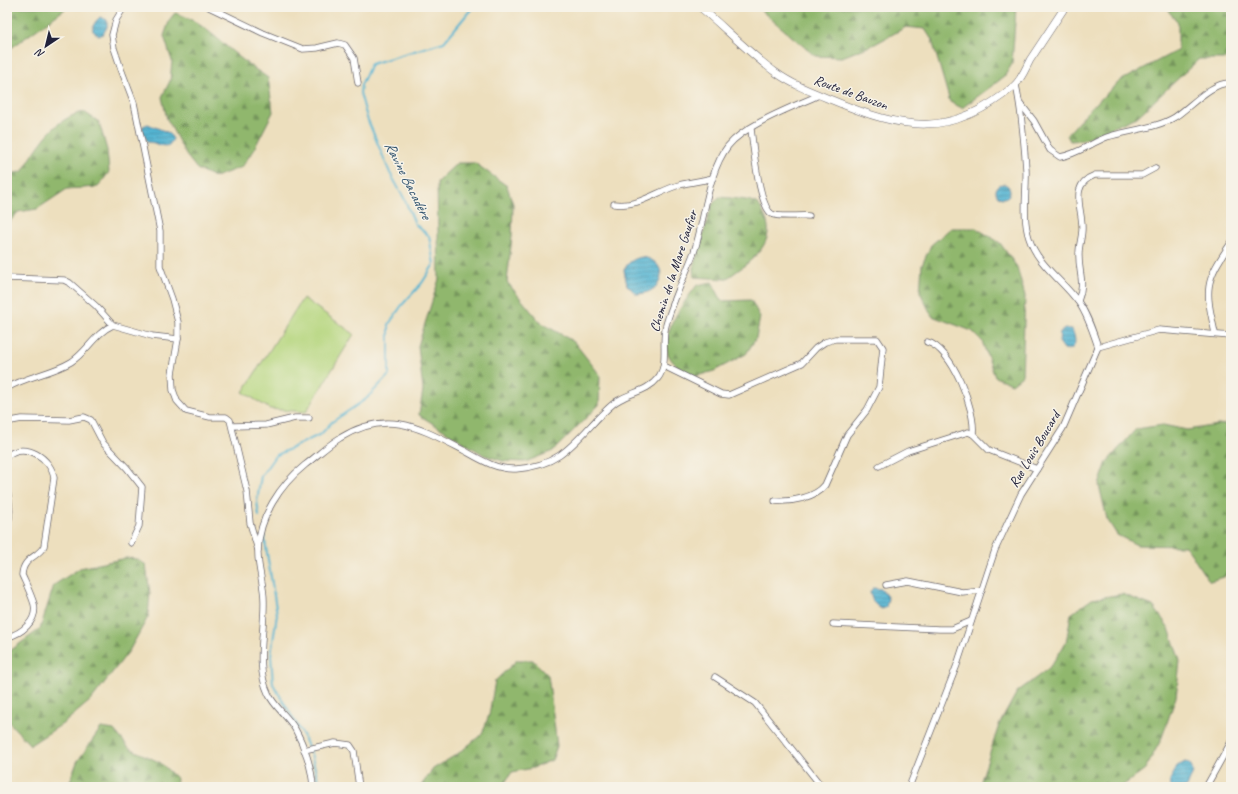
<svg xmlns="http://www.w3.org/2000/svg" width="1238" height="794" font-family="Caveat,sans-serif">
	<style>
		.forest { fill: url(#forest-firs); stroke: #596c54 }
		.pitch { fill: #b5d67e; stroke: #6c7c5c }
		.water { fill: url(#water-rules); stroke: #3a6b86 }
		.lines { fill: none; stroke-linecap: round; stroke-linejoin: round }
		.stream { stroke: #53b4d2; stroke-width: 2 }
		.minor-casing { stroke: #696469; stroke-width: 7 }
		.tertiary-casing { stroke: #696469; stroke-width: 8 }
		.minor { stroke: #fff; stroke-width: 5.5 }
		.tertiary { stroke: #fff; stroke-width: 7 }
		.labels { text-anchor: middle; stroke-width: 3; stroke-linejoin: round; paint-order: stroke }
		.street-label { font-size: 14px; fill: #22223b; stroke: #f7f3e8 }
		.water-label { font-size: 15px; font-style: italic; fill: #335570; stroke: #f7f3e8 }
	</style>
	<defs>
		<pattern id="forest-firs" width="22" height="20" patternUnits="userSpaceOnUse"><rect width="22" height="20" fill="#90b76d"/><path d="M5 1l3.5 6h-7zM16 11l3.5 6h-7z" fill="#75945b"/></pattern>
		<pattern id="water-rules" width="6" height="5" patternUnits="userSpaceOnUse"><rect width="6" height="5" fill="#53b4d2"/><path d="M0 2.5h6" fill="none" stroke="#4492ac"/></pattern>
	</defs>
	<rect width="100%" height="100%" fill="#f7f3e8"/>
	<filter id="ink" filterUnits="userSpaceOnUse"><feTurbulence type="fractalNoise" baseFrequency=".025" numOctaves="2"/><feDisplacementMap in="SourceGraphic" scale="8" xChannelSelector="R" yChannelSelector="G"/><feConvolveMatrix kernelMatrix="1 2 1 2 8 2 1 2 1" color-interpolation-filters="sRGB"/></filter>
	<filter id="wash" filterUnits="userSpaceOnUse"><feTurbulence type="fractalNoise" baseFrequency=".012" numOctaves="4" result="noise"/><feDisplacementMap in="SourceGraphic" scale="16" xChannelSelector="R" yChannelSelector="G"/><feGaussianBlur stdDeviation="0.9" result="paint"/><feColorMatrix in="noise" values="0 0 0 0 0 0 0 0 0 0 0 0 0 0 0 0 0 1.4 0 .05"/><feComposite in="paint" operator="in"/></filter>
	<g filter="url(#wash)">
		<rect width="100%" height="100%" fill="#eddfbe"/>
		<g class="forest">
			<polygon points="7,7 68,7 7,51"/>
			<polygon points="757,7 1016,7 1012,64 1004,77 962,108 950,102 932,40 925,29 906,27 875,44 842,57 815,56"/>
			<polygon points="1169,7 1231,7 1231,59 1199,59 1137,117 1083,140 1070,141 1067,135 1088,111 1120,81 1178,50 1178,22 1169,12"/>
			<path d="M175 13C201 20 222 44 243 60 251 67 260 72 268 78L273 112 254 149 242 167 215 177 197 169 186 155 167 119 162 97 170 81 172 61 164 36 170 19Z"/>
			<path d="M84 112 99 122 107 150 109 172 98 187 67 189 37 209 18 212 7 225V174L22 172C38 147 53 118 84 112Z"/>
			<polygon points="457,163 475,163 507,186 513,204 512,236 507,282 540,322 574,342 600,375 599,405 553,451 525,462 503,461 484,455 419,415 423,390 418,346 439,279 437,182"/>
			<path d="M719 197C728 198 749 199 756 203 762 207 763 213 766 219 777 246 744 266 726 279L694 277 693 268 712 205Z"/>
			<polygon points="951,228 976,228 1000,243 1017,267 1025,296 1022,376 1012,384 995,377 982,341 972,331 932,316 920,292 922,265 931,245"/>
			<path d="M712 282 722 301 751 300 760 317 756 338 746 354 714 371 693 377C685 372 672 364 668 354 661 330 684 303 697 285Z"/>
			<path d="M1231 423V571L1224 577 1210 581C1199 570 1195 557 1185 546L1137 545 1117 535 1107 519 1099 485 1107 462 1136 429 1163 425 1187 430Z"/>
			<polygon points="126,558 137,559 146,565 150,593 148,617 129,651 91,700 64,723 30,745 7,720 7,653 40,629 54,585 80,568"/>
			<polygon points="1122,594 1153,606 1169,628 1180,661 1176,697 1161,740 1145,769 1121,787 979,787 999,725 1017,692 1049,668 1066,643 1071,614 1092,599"/>
			<polygon points="517,660 533,660 548,675 557,746 552,760 533,768 512,772 502,787 420,787 433,769 459,753 482,734 489,715 495,681"/>
			<polygon points="101,728 114,730 129,748 161,763 177,779 176,787 68,787 77,762"/>
		</g>
		<polygon class="pitch" points="303,298 354,334 306,412 270,409 243,392"/>
		<g class="water">
			<path d="M100 17 107 20V27L103 34 99 36 93 31C92 25 96 21 100 17Z"/>
			<path d="M148 124 169 133 173 139 169 145C162 148 156 142 148 142L142 132 143 126Z"/>
			<circle cx="1003" cy="191" r="7"/>
			<path d="M642 257C670 261 666 294 636 294L627 285 624 270C628 262 633 259 642 257Z"/>
			<path d="M1065 329H1071C1077 337 1077 353 1064 349L1059 342 1060 332Z"/>
			<path d="M873 588 881 589 888 598 886 607 882 609C874 605 872 601 870 592Z"/>
			<polygon points="1186,762 1191,765 1193,772 1187,787 1171,787 1170,780 1177,766"/>
		</g>
		<g class="lines">
			<g class="stream">
				<polyline points="259,516 257,501 261,476 275,456 321,434 332,422 366,399 389,375 389,324 402,305 422,283 434,264 429,236 415,224 404,198 390,173 367,118 360,93 361,85 371,64 444,42 473,7"/>
				<polyline points="264,535 277,614 271,655 273,684 303,735 311,754 320,787"/>
			</g>
		</g>
	</g>
	<g filter="url(#ink)">
		<g class="lines">
			<defs>
				<g id="minor">
					<polyline points="124,7 116,20 112,35 114,48 121,69 134,103 160,231 160,266 172,299 178,322 178,339 172,374 173,390 177,401 186,411 210,417 226,417 230,420 247,491 250,523 258,550"/>
					<polyline points="209,7 263,33 303,49 317,48 338,43 345,45 354,58 358,83"/>
					<path d="M1020 103 1034 121 1050 150 1060 157C1078 154 1091 143 1107 137 1129 130 1155 129 1175 117 1190 107 1213 81 1231 83"/>
					<path d="M751 129C753 145 759 207 772 214 778 218 801 215 809 216"/>
					<path d="M614 204C640 207 655 192 679 185 690 182 702 181 713 178"/>
					<polyline points="7,278 64,280 70,283 96,306 113,325"/>
					<path d="M1078 301C1086 281 1078 273 1079 253 1079 245 1082 237 1082 229 1083 209 1068 185 1095 175H1142L1155 168"/>
					<path d="M1215 333C1205 289 1204 282 1231 243"/>
					<path d="M927 342C952 348 976 410 973 434"/>
					<polyline points="1098,347 1159,330 1231,336"/>
					<path d="M664 366 721 394 729 395 802 363 816 348 825 342 835 339H877L883 348 879 387 867 410 847 435 825 485C815 498 791 502 775 501"/>
					<path d="M7 388C27 376 51 374 71 362 87 352 95 333 113 325L152 336 178 339"/>
					<polyline points="7,425 11,421 22,419 69,420 84,417 91,420 103,443 127,468 142,487 139,526 131,543"/>
					<polyline points="233,426 266,425 295,418 309,418"/>
					<path d="M7 456C25 441 51 458 54 478L44 546C38 558 23 557 22 575 26 584 31 594 34 604 38 621 21 634 7 637"/>
					<polyline points="879,466 908,451 968,432 973,434 989,450 1037,469"/>
					<path d="M7 489C9 503 12 513 7 526"/>
					<polyline points="886,585 908,581 962,592 982,590"/>
					<polyline points="833,624 939,629 952,629 971,621"/>
					<polyline points="715,677 755,703 822,787"/>
					<polyline points="304,750 335,743 350,745 354,751 359,787"/>
					<path d="M313 787C312 768 304 745 295 729 288 716 274 707 268 693 255 666 265 630 264 600 264 584 257 567 258 550 259 517 280 485 305 465 317 456 328 445 340 438 388 408 420 428 465 451 481 460 497 470 516 469 558 466 572 446 598 418 605 412 611 404 619 400 632 392 648 391 658 378 669 364 661 342 666 325 673 300 685 276 694 252 705 220 707 173 728 146 746 124 793 107 819 95"/>
					<path d="M909 787 957 665 995 550 1021 494 1063 428 1098 347C1093 332 1088 316 1079 303 1063 280 1038 266 1029 238 1022 217 1027 191 1026 169 1024 141 1022 112 1016 85"/>
					<polyline points="1206,787 1231,742"/>
				</g>
				<path id="tertiary" d="M700 7C725 28 749 53 775 72 793 85 812 92 832 100 903 130 952 139 1014 86 1021 80 1026 68 1030 60 1042 42 1053 25 1065 7"/>
			</defs>
			<use href="#minor" class="minor-casing"/>
			<use href="#tertiary" class="tertiary-casing"/>
			<use href="#minor" class="minor"/>
			<use href="#tertiary" class="tertiary"/>
		</g>
	</g>
	<g class="labels">
		<g class="street-label">
			<text transform="translate(851 92) rotate(20)" y="5">Route de Bauzon</text>
			<text transform="translate(673 271) rotate(-72)" y="5">Chemin de la Mare Gaufier</text>
			<text transform="translate(1034 449) rotate(-59)" y="5">Rue Louis Boucard</text>
		</g>
		<g class="water-label">
			<text transform="translate(408 180) rotate(63)" y="5">Ravine Bacadère</text>
		</g>
	</g>
	<rect width="1238" height="794" fill="none" stroke="#f7f3e8" stroke-width="24"/>
	<g transform="translate(46 46) rotate(215)" stroke="#f7f3e8" stroke-width="3" paint-order="stroke">
	<path d="M0-3L7 15L0 10L-7 15Z" fill="#22223b"/>
	<text y="-6" font-size="11" font-weight="bold" text-anchor="middle" fill="#22223b">N</text>
	</g>
</svg>
